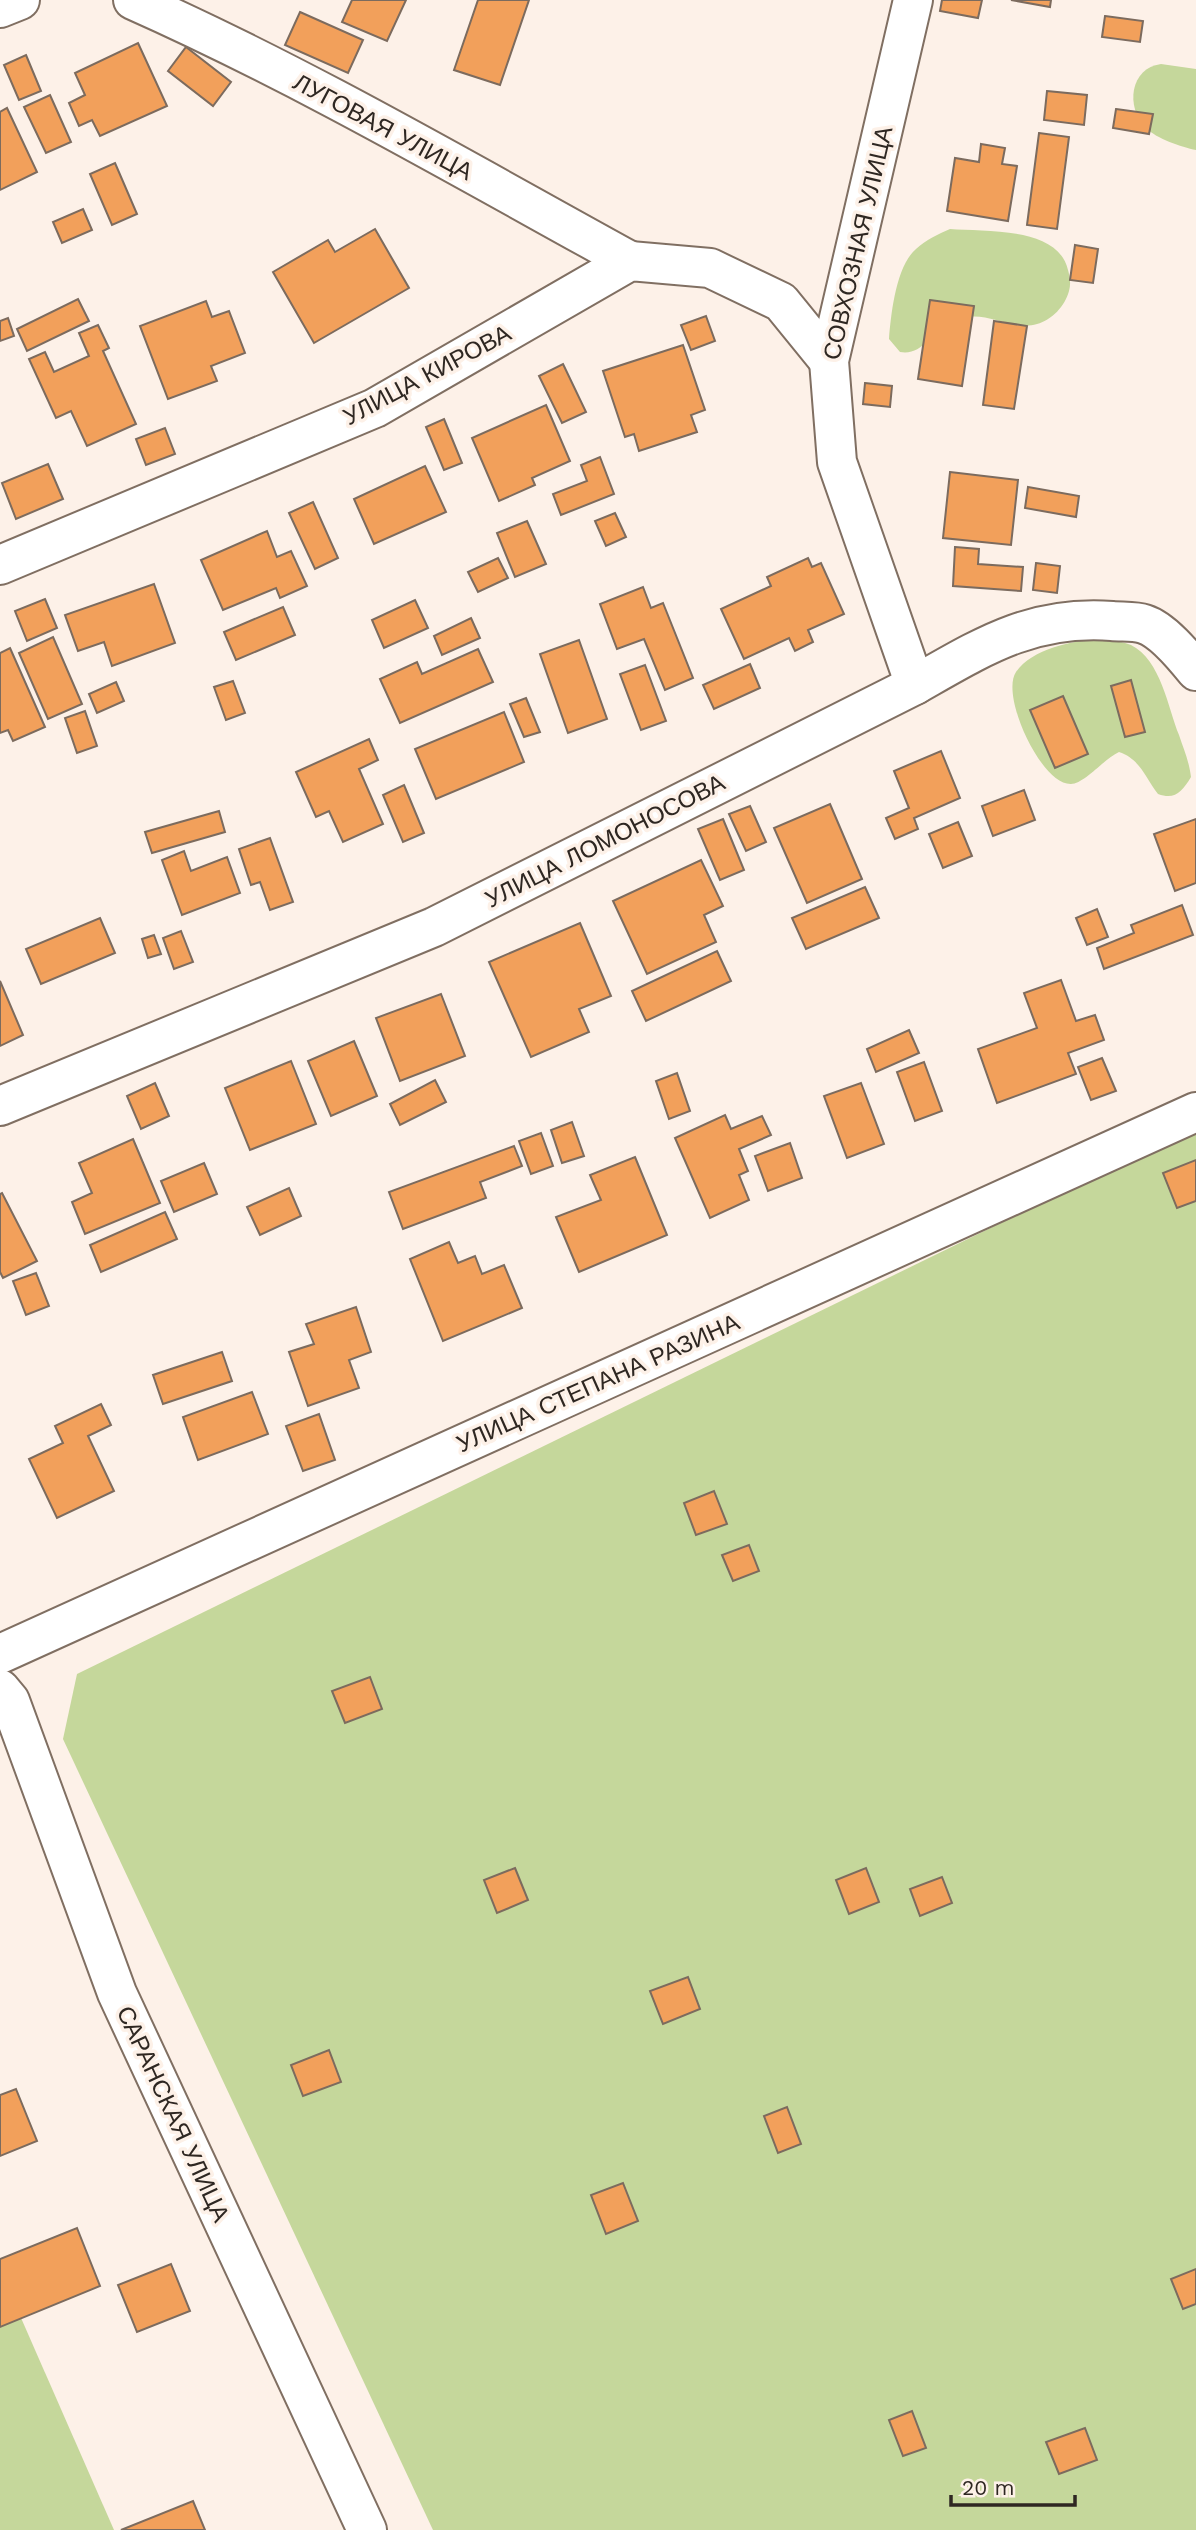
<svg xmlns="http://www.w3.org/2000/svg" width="1196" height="2530" font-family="'Work Sans',sans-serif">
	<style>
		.green { fill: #c5d79b }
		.building { fill: #f2a05b; stroke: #7c6b5e; stroke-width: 2 }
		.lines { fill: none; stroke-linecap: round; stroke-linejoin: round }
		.street-casing { stroke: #806f62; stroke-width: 42 }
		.street { stroke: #fff; stroke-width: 38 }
		.labels { text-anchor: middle; stroke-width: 7; stroke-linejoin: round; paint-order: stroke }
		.street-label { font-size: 24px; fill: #2e2722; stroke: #fdf1e8 }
	</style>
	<rect width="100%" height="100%" fill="#fdf1e8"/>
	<g class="green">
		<path d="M1161 64 1196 69V150C1181 147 1157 139 1146 128 1125 107 1130 68 1161 64Z"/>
		<path d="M950 229C985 232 1058 226 1068 270 1070 277 1071 284 1069 291 1065 306 1052 320 1037 324 1013 331 987 311 963 318 958 319 952 321 948 323 931 333 922 356 900 352L889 339C891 314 896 266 916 249 926 240 938 234 950 229Z"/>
		<path d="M1099 638C1108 640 1122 641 1131 645 1161 660 1168 708 1179 735 1184 750 1189 761 1191 777 1182 792 1175 800 1158 794 1145 777 1140 759 1119 752 1104 759 1084 784 1071 784 1041 785 1000 695 1016 672 1033 648 1071 642 1099 638Z"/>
		<polygon points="1189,1131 1196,1133 1196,2530 433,2530 63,1739 77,1674"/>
		<polygon points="0,2270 114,2530 0,2530"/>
	</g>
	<g class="building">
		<polygon points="352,0 406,0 387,41 342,22"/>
		<polygon points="478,0 529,0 500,85 454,70"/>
		<polygon points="942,0 982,0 978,18 940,11"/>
		<polygon points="1011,0 1051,0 1050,7"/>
		<polygon points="300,12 363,40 348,73 285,45"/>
		<polygon points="1105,16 1143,21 1140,42 1102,37"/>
		<polygon points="138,43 167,106 100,136 92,120 79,126 69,103 85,95 75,73"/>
		<polygon points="186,47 231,82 213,106 168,71"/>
		<polygon points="26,55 41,91 19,100 4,65"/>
		<polygon points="1047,91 1087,95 1084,125 1044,120"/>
		<polygon points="50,95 71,142 46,153 24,107"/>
		<polygon points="7,108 37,172 0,190 0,112"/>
		<polygon points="1116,109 1153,114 1149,134 1113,128"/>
		<polygon points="1039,133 1069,137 1057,229 1027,225"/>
		<polygon points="981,144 1005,148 1002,164 1017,166 1008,221 947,211 955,158 979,162"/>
		<polygon points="115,163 137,214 112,225 90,174"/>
		<polygon points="83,209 92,230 62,243 53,222"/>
		<polygon points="375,229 409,288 314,343 273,272 328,240 335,252"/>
		<polygon points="1075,245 1098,249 1093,283 1070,280"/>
		<polygon points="78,299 89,321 27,351 17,329"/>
		<polygon points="930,300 974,306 962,386 918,379"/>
		<polygon points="206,301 212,317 229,311 245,353 211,366 217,381 168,399 140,326"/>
		<polygon points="706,316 715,341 691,350 681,325"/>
		<polygon points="8,318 14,336 0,341 0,321"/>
		<polygon points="994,321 1027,326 1014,409 983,405"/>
		<polygon points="98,325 109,348 103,351 136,424 87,446 71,411 56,418 29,359 45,352 54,372 89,356 79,333"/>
		<polygon points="683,345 705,410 691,415 697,432 639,451 634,434 625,437 603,371"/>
		<polygon points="563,364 586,412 562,423 539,376"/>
		<polygon points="865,383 892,386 890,407 863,404"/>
		<polygon points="546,405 570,461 532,478 535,485 499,501 472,438"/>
		<polygon points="444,419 462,463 444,470 426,427"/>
		<polygon points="165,428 175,454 146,465 136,439"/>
		<polygon points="600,457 614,494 561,515 553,494 587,481 581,465"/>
		<polygon points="48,464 63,499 16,519 2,483"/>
		<polygon points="425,466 446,512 374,544 354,499"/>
		<polygon points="950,472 1018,480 1011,545 943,538"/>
		<polygon points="1028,487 1079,496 1076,517 1025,508"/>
		<polygon points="313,502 338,558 315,569 289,513"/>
		<polygon points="615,513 626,537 606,546 595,521"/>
		<polygon points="527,521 546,564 515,577 497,533"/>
		<polygon points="267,531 277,557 291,551 307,586 280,598 276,588 223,610 201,560"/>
		<polygon points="955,547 979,549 978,564 1023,567 1021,591 953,586"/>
		<polygon points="498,558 508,578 478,592 468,572"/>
		<polygon points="808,558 812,567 821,563 844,614 808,630 813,642 795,651 789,638 744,659 721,609 771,586 767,577"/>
		<polygon points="1036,563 1060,566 1057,593 1033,590"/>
		<polygon points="154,584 175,643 112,666 104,642 78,651 65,615"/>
		<polygon points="643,587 651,608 663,603 693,678 665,690 644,639 617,649 600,604"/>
		<polygon points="45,599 57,628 27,641 15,611"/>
		<polygon points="415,600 428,628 384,648 372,620"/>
		<polygon points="283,607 295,635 236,660 224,632"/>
		<polygon points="471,618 480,638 442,655 434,636"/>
		<polygon points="53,637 82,704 48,719 19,653"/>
		<polygon points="579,640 607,719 568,733 540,654"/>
		<polygon points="10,648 45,727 13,741 8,730 0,733 0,653"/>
		<polygon points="478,649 493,682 400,723 380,679 417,662 422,674"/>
		<polygon points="750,664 760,688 714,709 703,685"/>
		<polygon points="645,665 666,721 641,730 620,674"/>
		<polygon points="1131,680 1145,732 1125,737 1111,686"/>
		<polygon points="233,681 245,713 226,720 214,687"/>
		<polygon points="116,682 124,701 97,713 89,694"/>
		<polygon points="1063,696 1088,754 1055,768 1030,710"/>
		<polygon points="526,698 540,732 524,737 510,704"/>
		<polygon points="85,711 97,746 77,753 65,718"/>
		<polygon points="504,712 524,762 436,799 415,749"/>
		<polygon points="369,739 378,760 359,769 383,824 343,842 329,811 316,817 296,772"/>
		<polygon points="941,751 960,798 914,818 918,829 895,839 886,818 909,808 894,771"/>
		<polygon points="404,785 424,833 403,842 383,795"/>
		<polygon points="1024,790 1035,820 993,836 982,806"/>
		<polygon points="830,804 862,879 807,903 774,828"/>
		<polygon points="750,806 766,842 746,851 729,814"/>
		<polygon points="219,811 225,832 152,853 145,832"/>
		<polygon points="723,819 744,870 720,880 698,829"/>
		<polygon points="1196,819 1196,883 1175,891 1154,834"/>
		<polygon points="958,822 972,856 943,868 929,834"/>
		<polygon points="270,838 293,902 270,910 260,882 251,885 239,849"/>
		<polygon points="184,851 191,871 227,857 240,893 182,915 162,860"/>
		<polygon points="701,860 723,906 704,915 716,942 647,974 613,901"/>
		<polygon points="865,887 879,918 806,949 792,918"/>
		<polygon points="1182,905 1193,935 1104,969 1097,948 1134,933 1131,925"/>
		<polygon points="1097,909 1108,937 1087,945 1076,918"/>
		<polygon points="100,918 115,953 41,984 26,949"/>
		<polygon points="580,923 611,996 579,1009 589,1032 531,1057 489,962"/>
		<polygon points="181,931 193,962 174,969 163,938"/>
		<polygon points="154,935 161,954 148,958 142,939"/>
		<polygon points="717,951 731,981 646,1021 632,991"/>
		<polygon points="1061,980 1076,1021 1095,1015 1104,1040 1068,1053 1076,1074 997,1103 978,1049 1037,1028 1024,993"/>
		<polygon points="0,981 23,1035 0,1046"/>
		<polygon points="441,994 465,1056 400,1081 376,1018"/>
		<polygon points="909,1030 919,1053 876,1072 867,1049"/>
		<polygon points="354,1041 377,1096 331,1116 308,1061"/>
		<polygon points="1102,1058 1116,1091 1091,1100 1078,1067"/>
		<polygon points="291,1061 316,1124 250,1150 225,1088"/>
		<polygon points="924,1062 942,1111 915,1121 897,1072"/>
		<polygon points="677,1073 690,1111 669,1119 656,1081"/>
		<polygon points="435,1080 446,1102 400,1125 390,1104"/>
		<polygon points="155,1083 169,1116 141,1129 127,1096"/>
		<polygon points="861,1083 884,1144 847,1158 824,1096"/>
		<polygon points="725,1115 731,1129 762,1116 771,1135 739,1149 748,1171 739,1175 749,1200 710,1218 675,1138"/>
		<polygon points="572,1122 584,1156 562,1163 551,1130"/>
		<polygon points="541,1133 553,1166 531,1174 519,1141"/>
		<polygon points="133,1139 160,1203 85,1234 72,1202 92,1193 79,1163"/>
		<polygon points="790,1143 802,1178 768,1191 755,1156"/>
		<polygon points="514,1146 522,1166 480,1182 486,1198 403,1229 389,1192"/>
		<polygon points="635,1157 667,1235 579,1272 556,1217 601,1200 590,1175"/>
		<polygon points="1196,1160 1196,1201 1177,1208 1163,1173"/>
		<polygon points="204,1163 217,1194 174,1212 161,1181"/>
		<polygon points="289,1188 301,1216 260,1235 247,1207"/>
		<polygon points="2,1193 37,1261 3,1278 0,1272 0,1194"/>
		<polygon points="165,1212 177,1239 101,1272 90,1245"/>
		<polygon points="449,1242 458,1263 475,1256 482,1274 504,1265 522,1308 443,1341 410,1259"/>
		<polygon points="36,1273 49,1306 26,1315 13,1281"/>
		<polygon points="356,1307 371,1352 349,1360 359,1388 308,1406 289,1352 314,1344 306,1324"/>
		<polygon points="222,1352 232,1381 163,1404 153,1375"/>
		<polygon points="252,1392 268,1434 198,1460 183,1417"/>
		<polygon points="101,1404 111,1425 88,1436 114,1491 57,1518 29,1459 63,1443 55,1426"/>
		<polygon points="319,1414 335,1460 303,1471 286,1426"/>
		<polygon points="714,1491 727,1524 696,1535 684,1503"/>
		<polygon points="749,1545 759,1571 733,1581 722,1555"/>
		<polygon points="370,1677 382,1709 345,1723 332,1691"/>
		<polygon points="515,1868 528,1900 497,1913 484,1880"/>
		<polygon points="866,1868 879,1902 849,1914 836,1880"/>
		<polygon points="942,1877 952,1903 920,1916 910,1889"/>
		<polygon points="688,1977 700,2009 663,2024 650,1991"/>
		<polygon points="329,2050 341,2082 303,2096 291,2065"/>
		<polygon points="16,2089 37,2141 0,2156 0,2095"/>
		<polygon points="787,2107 801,2144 778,2153 764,2116"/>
		<polygon points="623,2183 638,2221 606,2234 591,2195"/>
		<polygon points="77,2228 100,2286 0,2327 0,2259"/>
		<polygon points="171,2264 190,2311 137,2332 118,2285"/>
		<polygon points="1196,2269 1196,2304 1183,2309 1171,2279"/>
		<polygon points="912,2411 926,2448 903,2456 889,2420"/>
		<polygon points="1085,2428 1097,2460 1059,2474 1046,2442"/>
		<polygon points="193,2501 205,2530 121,2530"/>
	</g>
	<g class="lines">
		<defs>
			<g id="street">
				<path d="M133 0C304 76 466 171 630 261"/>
				<polyline points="913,0 829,361 837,462 915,685"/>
				<polyline points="0,8 20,0"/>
				<polyline points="0,565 375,408 630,261 710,268 781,302 829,361"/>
				<path d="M0 1106 434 927 915 685C982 647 1031 615 1112 621 1122 622 1135 621 1144 624 1163 630 1184 656 1196 671"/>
				<polyline points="0,1654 1196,1112"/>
				<polyline points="0,1689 10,1701 117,1993 367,2530"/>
			</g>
		</defs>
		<use href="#street" class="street-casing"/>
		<use href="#street" class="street"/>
	</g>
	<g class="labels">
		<g class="street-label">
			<text transform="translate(383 127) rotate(28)" y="8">ЛУГОВАЯ УЛИЦА</text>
			<text transform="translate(858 243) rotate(-77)" y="8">СОВХОЗНАЯ УЛИЦА</text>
			<text transform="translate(427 375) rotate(-28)" y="8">УЛИЦА КИРОВА</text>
			<text transform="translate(605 841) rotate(-27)" y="8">УЛИЦА ЛОМОНОСОВА</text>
			<text transform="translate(598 1383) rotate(-24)" y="8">УЛИЦА СТЕПАНА РАЗИНА</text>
			<text transform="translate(173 2114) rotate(65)" y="8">САРАНСКАЯ УЛИЦА</text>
		</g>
	</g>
	<path d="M951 2495v10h124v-10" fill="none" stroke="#2e2722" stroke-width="3.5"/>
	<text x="962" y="2495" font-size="21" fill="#2e2722" stroke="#fdf1e8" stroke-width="5" paint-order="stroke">20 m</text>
</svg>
